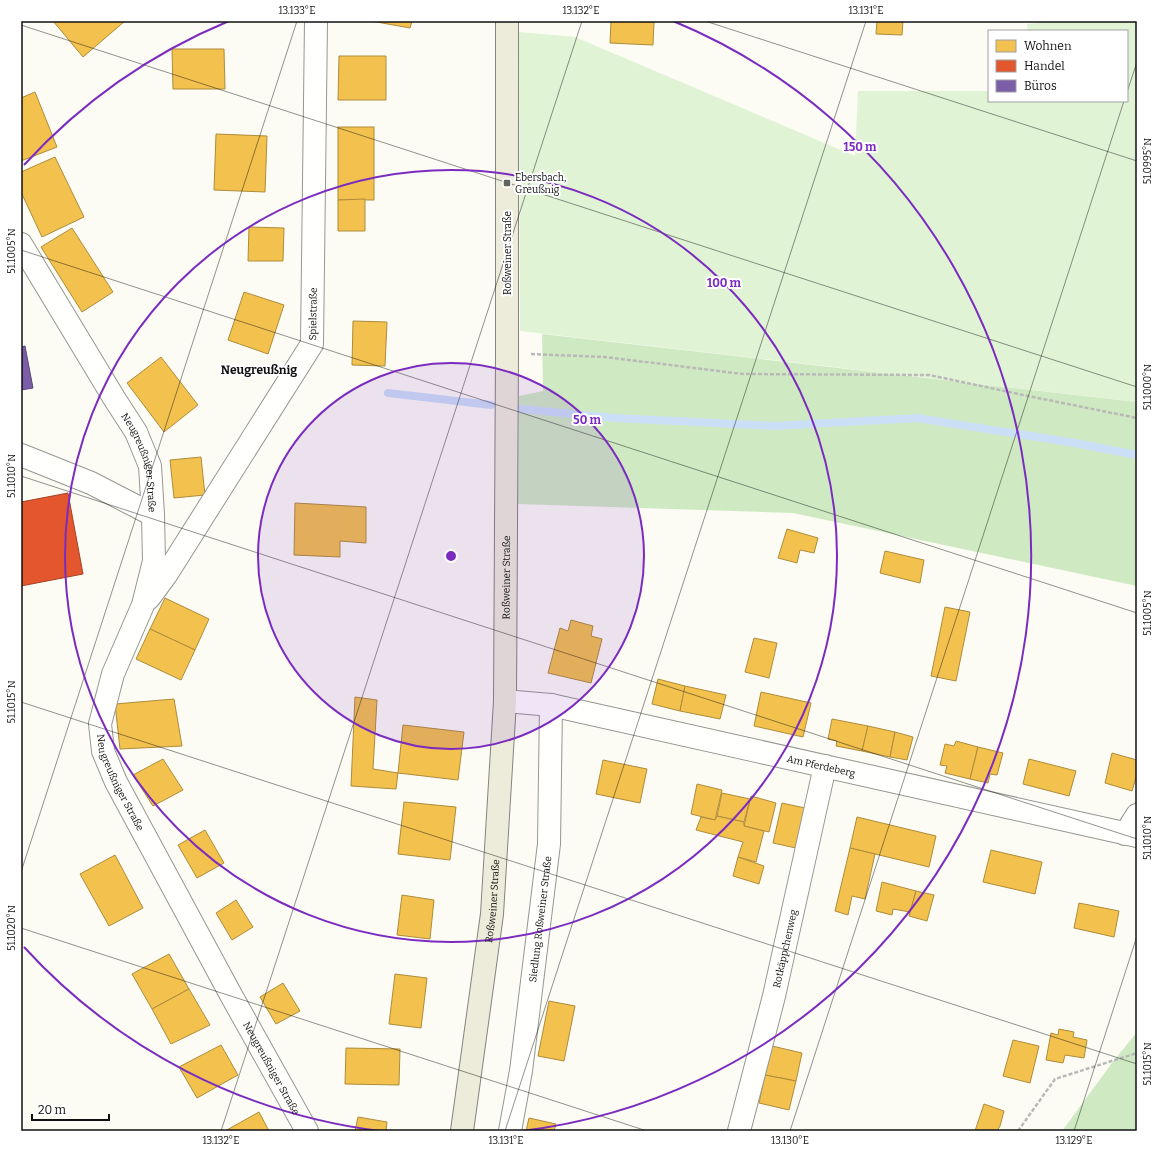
<svg xmlns="http://www.w3.org/2000/svg" width="1158" height="1152" font-family="Bitter,serif">
	<style>
		.green { fill: #e0f3d5 }
		.forest { fill: #cfeac2 }
		.homes { fill: #f2c14e; stroke: #ae8c3b }
		.shops { fill: #e4572e; stroke: #a44225 }
		.offices { fill: #7b5ea7; stroke: #5b477a }
		.lines { fill: none; stroke-linecap: round; stroke-linejoin: round }
		.stream { stroke: #cbdff6; stroke-width: 8 }
		.minor-casing { stroke: #969693; stroke-width: 24 }
		.major-casing { stroke: #848480; stroke-width: 24 }
		.path { stroke: #b9b9b8; stroke-width: 2.5; stroke-dasharray: 4 2; stroke-linecap: butt }
		.minor { stroke: #fffffe; stroke-width: 22 }
		.major { stroke: #edecda; stroke-width: 22 }
		.ticks { fill: none; stroke: #101010; stroke-width: 1; stroke-opacity: 0.45 }
		.ring { fill: none; stroke: #7b2cbf; stroke-width: 2 }
		.poi-dot { fill: #636360; stroke: #fff; stroke-width: 1.5 }
		.labels { text-anchor: middle; stroke-width: 4; stroke-linejoin: round; paint-order: stroke }
		.poi-label { font-size: 10px; fill: #101010; stroke: #fff; text-anchor: start }
		.street-label { font-size: 10px; fill: #101010; stroke: #fff }
		.quarter-label { font-size: 12px; font-weight: bold; fill: #101010; stroke: #fff }
		.centre { fill: #7b2cbf; stroke: #fff; stroke-width: 2 }
		.ring-label { font-size: 12px; text-anchor: middle; font-weight: bold; fill: #7b2cbf; stroke: #fff; stroke-width: 4; stroke-linejoin: round; paint-order: stroke }
		.neatline { fill: none; stroke: #101010; stroke-width: 1.5 }
		.ticks-label { font-size: 10px; text-anchor: middle; fill: #101010 }
	</style>
	<rect width="100%" height="100%" fill="#fcfcf5"/>
	<polygon class="green" points="1056,21 1137,21 1137,402 520,331 519,32 575,37 855,156 858,91 989,91 989,101 1127,101 1127,31 1028,31 1027,24"/>
	<g class="forest">
		<polygon points="542,334 1137,402 1137,586 793,513 518,504 519,396 543,391"/>
		<polygon points="1137,1032 1137,1131 1062,1131 1112,1063"/>
	</g>
	<g class="homes">
		<polygon points="53,21 125,21 83,57"/>
		<polygon points="371,21 412,21 410,28"/>
		<polygon points="611,21 654,22 653,45 610,43"/>
		<polygon points="877,21 903,21 902,35 876,34"/>
		<polygon points="172,49 224,49 225,89 173,89"/>
		<polygon points="339,56 386,56 386,100 338,100"/>
		<polygon points="35,92 57,147 21,161 21,98"/>
		<rect x="338" y="127" width="36" height="73"/>
		<polygon points="216,134 267,136 265,192 214,190"/>
		<polygon points="55,157 84,217 42,237 21,192 21,172"/>
		<polygon points="365,199 365,231 338,231 338,200"/>
		<polygon points="249,227 284,228 283,261 248,261"/>
		<polygon points="72,228 113,292 82,312 41,247"/>
		<polygon points="244,292 284,305 268,354 228,340"/>
		<polygon points="353,321 387,322 385,366 352,365"/>
		<polygon points="161,357 198,405 164,432 127,383"/>
		<polygon points="201,457 205,495 174,498 170,460"/>
		<polygon points="295,503 366,507 366,543 340,541 340,557 294,555"/>
		<polygon points="787,529 818,538 814,553 800,550 797,563 778,558"/>
		<polygon points="885,551 924,560 920,583 880,573"/>
		<polygon points="165,598 209,619 195,650 150,629"/>
		<polygon points="945,607 970,612 956,681 931,676"/>
		<polygon points="571,620 593,626 591,636 602,639 591,683 548,673 560,628 568,631"/>
		<polygon points="150,629 195,650 181,680 136,659"/>
		<polygon points="754,638 777,643 769,678 745,672"/>
		<polygon points="658,679 685,686 680,711 652,704"/>
		<polygon points="685,686 726,695 720,719 680,711"/>
		<polygon points="761,692 811,703 803,737 754,726"/>
		<polygon points="355,697 377,700 373,769 398,773 396,789 351,786"/>
		<polygon points="174,699 182,746 120,749 115,704"/>
		<polygon points="832,719 868,726 862,751 836,746 837,741 828,739"/>
		<polygon points="403,725 464,732 458,780 398,773"/>
		<polygon points="868,726 895,732 890,757 862,751"/>
		<polygon points="895,732 913,737 907,760 890,757"/>
		<polygon points="956,741 978,747 970,779 945,773 947,766 940,765 945,744 954,746"/>
		<polygon points="978,747 1003,753 997,775 990,774 988,783 970,779"/>
		<polygon points="1112,753 1137,760 1137,774 1132,791 1105,783"/>
		<polygon points="163,759 183,790 153,806 133,775"/>
		<polygon points="1029,759 1076,771 1069,796 1023,784"/>
		<polygon points="603,760 647,769 640,803 596,794"/>
		<polygon points="697,784 722,790 715,820 691,814"/>
		<polygon points="722,793 750,799 744,822 717,816"/>
		<polygon points="751,796 776,803 769,832 744,826"/>
		<polygon points="404,802 456,807 450,860 398,854"/>
		<polygon points="782,803 805,808 796,848 773,843"/>
		<polygon points="717,816 744,822 744,826 764,831 756,862 738,857 743,842 696,830 701,817 715,820"/>
		<polygon points="857,817 936,836 929,867 850,848"/>
		<polygon points="205,830 224,863 197,878 178,845"/>
		<polygon points="850,848 875,854 865,899 852,896 848,915 835,911"/>
		<polygon points="991,850 1042,862 1035,894 983,882"/>
		<polygon points="115,855 143,908 109,926 80,874"/>
		<polygon points="738,857 764,866 759,884 733,876"/>
		<polygon points="882,882 916,891 910,912 893,909 892,915 876,911"/>
		<polygon points="916,891 934,895 927,921 909,916"/>
		<polygon points="402,895 434,900 430,939 397,935"/>
		<polygon points="236,900 253,927 232,940 216,913"/>
		<polygon points="1079,903 1119,911 1114,937 1074,928"/>
		<polygon points="169,954 189,989 152,1009 132,974"/>
		<polygon points="395,974 427,978 421,1028 389,1024"/>
		<polygon points="283,983 300,1011 276,1024 260,997"/>
		<polygon points="189,989 210,1025 171,1044 152,1009"/>
		<polygon points="549,1001 575,1006 564,1061 538,1056"/>
		<polygon points="1059,1029 1074,1032 1073,1037 1087,1040 1084,1058 1065,1055 1063,1063 1046,1060 1051,1033 1058,1035"/>
		<polygon points="1013,1040 1039,1046 1030,1083 1003,1076"/>
		<polygon points="221,1045 238,1075 197,1098 179,1067"/>
		<polygon points="772,1046 802,1053 796,1081 765,1075"/>
		<polygon points="346,1048 400,1049 399,1085 345,1084"/>
		<polygon points="765,1075 796,1081 789,1110 759,1103"/>
		<polygon points="984,1104 1004,1111 1000,1126 997,1131 975,1131"/>
		<polygon points="259,1112 269,1131 225,1131"/>
		<polygon points="358,1117 387,1122 386,1131 355,1131"/>
		<polygon points="529,1118 556,1124 554,1131 526,1131"/>
	</g>
	<polygon class="shops" points="68,493 83,574 21,586 21,502"/>
	<polygon class="offices" points="25,346 33,388 21,390 21,347"/>
	<g class="lines">
		<g class="stream">
			<polyline points="388,393 491,405"/>
			<polyline points="521,409 615,418 775,426 917,418 1075,443 1137,455"/>
		</g>
		<defs>
			<g id="minor">
				<path id="s1" d="M21 244 114 398 136 432 150 466 153 515 154 561 143 605 113 674 100 724 103 751 116 782 231 995 307 1131"/>
				<polyline points="21,455 91,483 153,515"/>
				<path id="s2" d="M149 598 166 575 312 344 316 21"/>
				<path id="s3" d="M505 701 551 705 1137 836"/>
				<polyline points="1125,834 1137,815"/>
				<path id="s4" d="M510 1131 521 1071 549 844 551 705"/>
				<path id="s5" d="M739 1131 774 996 825 766"/>
			</g>
			<g id="major">
				<path id="s6" d="M462 1131 492 914 505 701 507 354V21"/>
			</g>
		</defs>
		<use href="#minor" class="minor-casing"/>
		<use href="#major" class="major-casing"/>
		<g class="path">
			<polyline points="531,354 605,357 743,374 929,375 1028,396 1137,418"/>
			<polyline points="1018,1131 1055,1079 1137,1053"/>
		</g>
		<use href="#minor" class="minor"/>
		<use href="#major" class="major"/>
	</g>
	<path class="ticks" d="M705 21 1137 161M21 25 1137 387M1127 92 1137 62M21 250 1137 613M21 476 1137 839M21 702 1137 1064M21 872 297 21M21 928 647 1131M221 1131 582 21M505 1131 866 21M790 1131 1124 101M1074 1131 1137 936"/>
	<circle cx="451" cy="556" r="193" fill="#7b2cbf" fill-opacity=".12"/>
	<g class="ring">
		<circle cx="451" cy="556" r="193"/>
		<circle cx="451" cy="556" r="386"/>
		<path d="M380 1131A579 579 0 0 1 24 947M24 165A579 579 0 0 1 229 21M673 21A579 579 0 0 1 522 1131"/>
	</g>
	<rect class="poi-dot" x="503" y="179" width="8" height="8" rx="2"/>
	<g class="labels">
		<g class="poi-label">
			<text x="515" y="181">Ebersbach,<tspan x="515" dy="12">Greußnig</tspan></text>
		</g>
		<g class="street-label">
			<text transform="translate(507 253) rotate(-90)" y="4">Roßweiner Straße</text>
			<text dy="4" stroke="none"><textPath href="#s2" startOffset="332">Spielstraße</textPath></text>
			<text dy="4" stroke="none"><textPath href="#s1" startOffset="251">Neugreußniger Straße</textPath></text>
			<text dy="4" stroke="none"><textPath href="#s6" startOffset="556">Roßweiner Straße</textPath></text>
			<text dy="4" stroke="none"><textPath href="#s3" startOffset="323">Am Pferdeberg</textPath></text>
			<text dy="4" stroke="none"><textPath href="#s1" startOffset="587">Neugreußniger Straße</textPath></text>
			<text dy="4" stroke="none"><textPath href="#s6" startOffset="232">Roßweiner Straße</textPath></text>
			<text dy="4" stroke="none"><textPath href="#s4" startOffset="214">Siedlung Roßweiner Straße</textPath></text>
			<text dy="4" stroke="none"><textPath href="#s5" startOffset="188">Rotkäppchenweg</textPath></text>
			<text dy="4" stroke="none"><textPath href="#s1" startOffset="911">Neugreußniger Straße</textPath></text>
		</g>
		<g class="quarter-label">
			<text x="259" y="374">Neugreußnig</text>
		</g>
	</g>
	<circle cx="451" cy="556" r="6" class="centre"/>
	<g class="ring-label">
		<text x="860" y="151">150 m</text>
		<text x="724" y="287">100 m</text>
		<text x="587" y="424">50 m</text>
	</g>
	<rect width="1158" height="1152" fill="none" stroke="#ffffff" stroke-width="44"/>
	<rect x="988" y="30" width="140" height="72" fill="#ffffff" stroke="#9f9f9f"/>
	<rect x="996" y="40" width="20" height="12" fill="#f2c14e" stroke="#9f9f9f"/>
	<text x="1024" y="50" font-size="12" fill="#101010">Wohnen</text>
	<rect x="996" y="60" width="20" height="12" fill="#e4572e" stroke="#9f9f9f"/>
	<text x="1024" y="70" font-size="12" fill="#101010">Handel</text>
	<rect x="996" y="80" width="20" height="12" fill="#7b5ea7" stroke="#9f9f9f"/>
	<text x="1024" y="90" font-size="12" fill="#101010">Büros</text>
	<path d="M32 1114v6h77v-6" fill="none" stroke="#101010" stroke-width="2"/>
	<text x="38" y="1114" font-size="12" fill="#101010" stroke="#ffffff" stroke-width="3" paint-order="stroke">20 m</text>
	<rect x="22" y="22" width="1114" height="1108" class="neatline"/>
	<g class="ticks-label">
		<text x="297" y="14">13.133°E</text>
		<text x="581" y="14">13.132°E</text>
		<text x="866" y="14">13.131°E</text>
		<text transform="translate(1147 161) rotate(-90)" y="4">51.0995°N</text>
		<text transform="translate(11 251) rotate(-90)" y="4">51.1005°N</text>
		<text transform="translate(1147 387) rotate(-90)" y="4">51.1000°N</text>
		<text transform="translate(11 476) rotate(-90)" y="4">51.1010°N</text>
		<text transform="translate(1147 613) rotate(-90)" y="4">51.1005°N</text>
		<text transform="translate(11 702) rotate(-90)" y="4">51.1015°N</text>
		<text transform="translate(1147 838) rotate(-90)" y="4">51.1010°N</text>
		<text transform="translate(11 928) rotate(-90)" y="4">51.1020°N</text>
		<text transform="translate(1147 1064) rotate(-90)" y="4">51.1015°N</text>
		<text x="221" y="1144">13.132°E</text>
		<text x="506" y="1144">13.131°E</text>
		<text x="790" y="1144">13.130°E</text>
		<text x="1074" y="1144">13.129°E</text>
	</g>
</svg>
